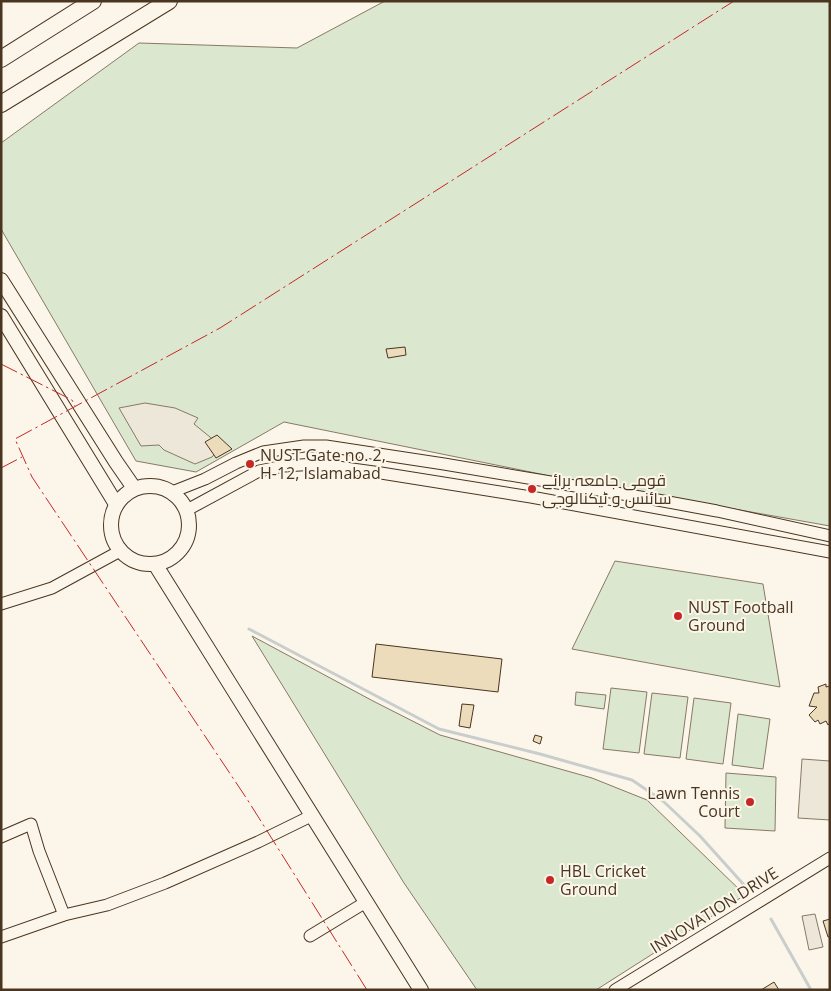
<svg xmlns="http://www.w3.org/2000/svg" width="831" height="991" font-family="'Open Sans',Cairo,sans-serif">
	<style>
		.green { fill: #dce7d0; stroke: #887966 }
		.parking { fill: #ede7d9; stroke: #887966 }
		.lines { fill: none; stroke-linecap: round; stroke-linejoin: round }
		.stream { stroke: #c9cecd; stroke-width: 3 }
		.building { fill: #ecdcbc; stroke: #4a3520 }
		.minor-casing { stroke: #4a3520; stroke-width: 13 }
		.major-casing { stroke: #4a3520; stroke-width: 16 }
		.highway-casing { stroke: #4a3520; stroke-width: 18 }
		.minor { stroke: #fbf6e9; stroke-width: 11 }
		.major { stroke: #fbf6e9; stroke-width: 14 }
		.highway { stroke: #fbf6e9; stroke-width: 16 }
		.power { stroke: #c62828; stroke-width: 1; stroke-dasharray: 18 4 2.5 4; stroke-linecap: butt }
		.poi-dot { fill: #c62828; stroke: #fbf6e9; stroke-width: 2 }
		.labels { text-anchor: middle; stroke-width: 4; stroke-linejoin: round; paint-order: stroke }
		.poi-label { font-size: 16px; fill: #4a3520; stroke: #fbf6e9; text-anchor: start }
		.street-label { font-size: 16px; fill: #4a3520; stroke: #fbf6e9 }
	</style>
	<rect width="100%" height="100%" fill="#fbf6e9"/>
	<g class="green">
		<polygon points="385,1 830,1 830,526 565,479 284,422 196,472 136,461 1,229 1,143 139,43 297,48"/>
		<polygon points="615,561 763,584 780,687 572,649"/>
		<polygon points="252,636 373,701 440,735 592,778 647,800 745,895 596,990 477,990 404,883"/>
		<polygon points="611,688 647,692 639,753 603,749"/>
		<polygon points="576,692 606,695 604,709 575,705"/>
		<polygon points="652,693 688,697 680,758 644,754"/>
		<polygon points="694,698 731,703 723,764 686,759"/>
		<polygon points="738,714 770,719 763,769 732,765"/>
		<polygon points="726,773 776,777 775,831 725,828"/>
	</g>
	<g class="parking">
		<polygon points="145,403 175,408 198,418 194,424 221,446 212,457 195,464 164,450 159,445 141,446 119,408"/>
		<polygon points="802,759 830,761 830,820 798,818"/>
		<polygon points="815,914 823,947 809,950 802,916"/>
	</g>
	<g class="lines">
		<g class="stream">
			<polyline points="249,629 439,729 540,754 632,780 663,801 700,836 745,886"/>
			<polyline points="771,919 811,990"/>
		</g>
	</g>
	<g class="building">
		<polygon points="405,347 406,355 388,358 386,349"/>
		<polygon points="217,435 232,449 216,458 205,442"/>
		<polygon points="376,644 502,659 498,692 372,677"/>
		<polygon points="826,684 826,687 830,686 830,723 828,725 826,721 820,724 818,720 815,722 809,715 817,707 809,706 814,693 819,693 818,687"/>
		<polygon points="462,704 474,705 470,728 459,726"/>
		<polygon points="535,735 542,737 540,744 533,741"/>
		<polygon points="830,919 830,937 828,937 823,921"/>
		<polygon points="774,982 779,990 761,990"/>
	</g>
	<g class="lines">
		<defs>
			<g id="minor">
				<polyline points="172,492 205,479 236,463 263,452 304,446 326,446 444,464 652,499 717,511 830,536"/>
				<polyline points="187,510 259,471 284,466 316,464 381,473 531,497 830,552"/>
				<polyline points="1,604 52,588 120,551"/>
				<polyline points="1,837 31,824 39,851 64,915"/>
				<polyline points="310,936 366,902"/>
				<polyline points="1,937 64,915 107,905 165,883 258,842 311,816"/>
				<polyline points="615,990 830,858"/>
			</g>
			<g id="major">
				<polyline points="1,280 116,462 134,488"/>
				<polyline points="1,316 116,504"/>
				<circle cx="150" cy="525" r="39"/>
				<polyline points="155,564 421,990"/>
			</g>
			<g id="highway">
				<polyline points="1,59 93,1"/>
				<polyline points="1,104 169,1"/>
			</g>
		</defs>
		<use href="#minor" class="minor-casing"/>
		<use href="#major" class="major-casing"/>
		<use href="#highway" class="highway-casing"/>
		<use href="#minor" class="minor"/>
		<use href="#major" class="major"/>
		<use href="#highway" class="highway"/>
		<g class="power">
			<polyline points="1,364 72,400 75,406"/>
			<polyline points="1,468 22,457"/>
			<polyline points="367,990 247,799 32,477 15,439 220,328 734,1"/>
		</g>
	</g>
	<g class="poi-dot">
		<circle cx="250" cy="464" r="5"/>
		<circle cx="532" cy="489" r="5"/>
		<circle cx="678" cy="616" r="5"/>
		<circle cx="750" cy="802" r="5"/>
		<circle cx="550" cy="880" r="5"/>
	</g>
	<g class="labels">
		<g class="poi-label">
			<text x="260" y="461">NUST Gate no. 2,<tspan x="260" dy="18">H-12, Islamabad</tspan></text>
			<text x="542" y="486">قومی جامعہ برائے<tspan x="542" dy="18">سائنس و ٹیکنالوجی</tspan></text>
			<text x="688" y="613">NUST Football<tspan x="688" dy="18">Ground</tspan></text>
			<text x="740" y="799" text-anchor="end">Lawn Tennis<tspan x="740" dy="18">Court</tspan></text>
			<text x="560" y="877">HBL Cricket<tspan x="560" dy="18">Ground</tspan></text>
		</g>
		<g class="street-label">
			<text transform="translate(714 910) rotate(-32)" y="6">INNOVATION DRIVE</text>
		</g>
	</g>
	<rect width="831" height="991" fill="none" stroke="#4a3520" stroke-width="5"/>
</svg>
